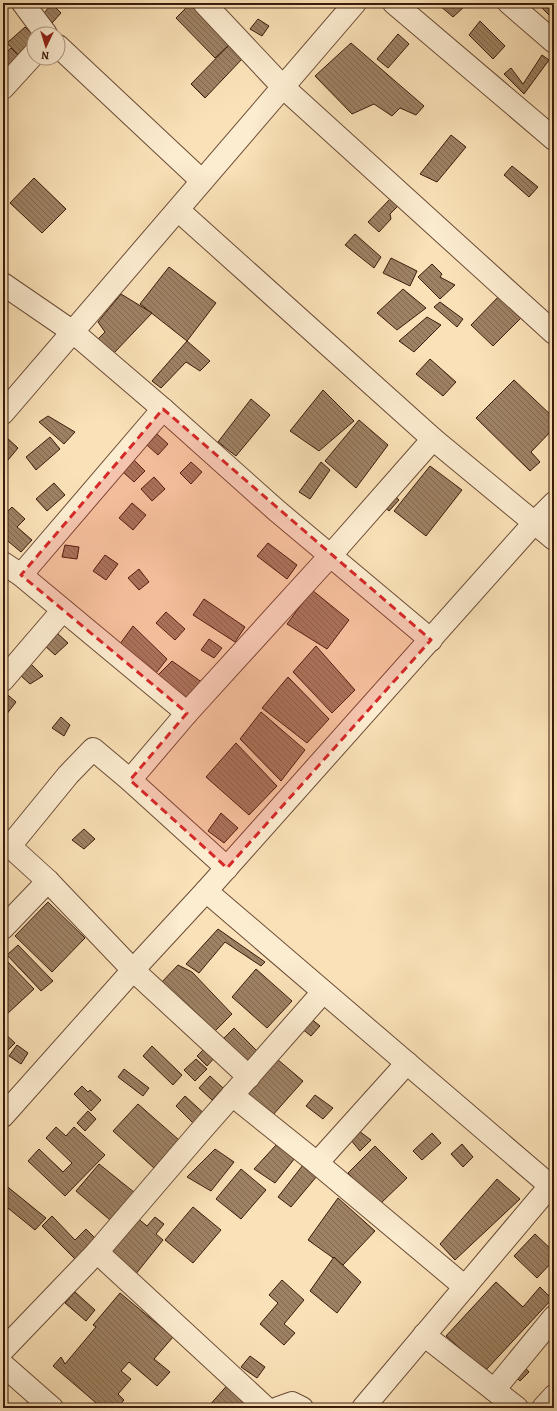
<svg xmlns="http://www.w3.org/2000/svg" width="557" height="1411" font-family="Alegreya,serif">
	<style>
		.building { fill: url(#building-back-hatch); stroke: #3b1b0b }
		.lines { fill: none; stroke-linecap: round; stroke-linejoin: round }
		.minor-casing { stroke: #6b4c36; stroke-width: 24 }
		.minor { stroke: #fcecd0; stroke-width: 22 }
		.marked { fill: #d62828; fill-opacity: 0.2; stroke: #d62828; stroke-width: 3; stroke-dasharray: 8 5; stroke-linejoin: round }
	</style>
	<defs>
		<pattern id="building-back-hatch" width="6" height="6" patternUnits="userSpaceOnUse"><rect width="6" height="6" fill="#9e8264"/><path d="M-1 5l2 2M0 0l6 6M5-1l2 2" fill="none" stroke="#826a51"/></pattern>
	</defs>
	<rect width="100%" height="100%" fill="#fae1b7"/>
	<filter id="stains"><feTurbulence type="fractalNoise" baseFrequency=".005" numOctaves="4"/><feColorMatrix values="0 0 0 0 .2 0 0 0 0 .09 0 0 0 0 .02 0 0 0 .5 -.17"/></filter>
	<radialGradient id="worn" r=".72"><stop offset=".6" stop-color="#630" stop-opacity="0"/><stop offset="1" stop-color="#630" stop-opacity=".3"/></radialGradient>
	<g class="building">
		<polygon points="191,3 196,3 229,45 215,58 176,18"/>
		<polygon points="441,3 459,3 464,7 453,17 439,5"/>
		<polygon points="537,3 554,3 554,20"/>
		<polygon points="52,4 61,13 52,23 43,14"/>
		<polygon points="258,19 269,26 262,36 250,29"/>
		<polygon points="480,21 505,46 493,59 469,35"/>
		<polygon points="25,27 34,36 34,46 21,58 7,43"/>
		<polygon points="398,34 409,44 388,68 377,59"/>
		<polygon points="351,43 424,106 416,115 400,108 392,116 374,104 352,114 315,76"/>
		<polygon points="229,45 243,58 205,98 191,84"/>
		<polygon points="11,48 21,58 10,68 3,60 3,55"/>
		<polygon points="542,55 549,60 524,94 504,74 511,68 523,84"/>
		<polygon points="451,135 466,147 437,182 420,174"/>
		<polygon points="512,166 538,187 529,197 504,175"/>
		<polygon points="34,178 66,209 42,233 10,203"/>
		<polygon points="390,199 398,206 390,214 391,219 379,232 368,222"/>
		<polygon points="355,234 381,257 374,268 345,245"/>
		<polygon points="391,258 417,271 410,286 383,273"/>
		<polygon points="432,264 442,274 440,277 455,285 440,299 418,277"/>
		<polygon points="169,267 216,303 187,341 140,304"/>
		<polygon points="403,289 426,308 397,330 377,313"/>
		<polygon points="121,294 152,313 114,353 98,339 105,332 98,322"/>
		<polygon points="501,294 524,315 493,346 471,325"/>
		<polygon points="440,302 463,319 457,327 434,307"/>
		<polygon points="427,317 441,325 414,352 399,341"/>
		<polygon points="187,341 210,361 200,371 186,362 161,388 152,381"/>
		<polygon points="430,359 456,382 443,396 416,374"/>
		<polygon points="514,380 554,418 554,428 531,452 540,462 530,471 476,418"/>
		<polygon points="323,390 354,421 319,451 290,431"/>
		<polygon points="251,399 270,415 236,456 218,442"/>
		<polygon points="48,416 75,432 64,444 39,422"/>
		<polygon points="359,420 388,445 356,488 325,461"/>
		<polygon points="157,434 168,444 158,455 147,445"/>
		<polygon points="5,436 18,448 3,466 3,439"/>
		<polygon points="50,437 60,449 36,470 26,457"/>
		<polygon points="134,460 145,471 134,482 123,472"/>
		<polygon points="191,462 202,472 191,484 180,473"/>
		<polygon points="321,462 330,470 310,499 299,492"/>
		<polygon points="430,466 462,490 426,536 394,511"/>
		<polygon points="154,477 165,489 152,501 141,489"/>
		<polygon points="54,483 65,495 47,511 36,499"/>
		<polygon points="390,491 399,500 389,511 379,502"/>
		<polygon points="132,503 146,515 133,530 119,518"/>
		<polygon points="12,507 25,519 17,527 32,540 21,552 3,537 3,516"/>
		<polygon points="268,543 297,565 287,579 257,556"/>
		<polygon points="65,545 79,547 77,559 62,557"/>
		<polygon points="105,555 118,564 106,580 93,571"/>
		<polygon points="139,569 149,582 139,590 128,578"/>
		<polygon points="312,590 349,620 327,649 287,624"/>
		<polygon points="204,599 245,627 235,642 193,615"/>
		<polygon points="166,612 185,629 175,640 156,623"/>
		<polygon points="133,626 167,659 153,677 117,648"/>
		<polygon points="57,633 68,643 55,655 44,645"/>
		<polygon points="209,639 222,648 214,658 201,650"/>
		<polygon points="316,646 355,690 332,713 293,672"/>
		<polygon points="172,661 203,683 186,703 155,678"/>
		<polygon points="29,662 43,676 30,684 20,675"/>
		<polygon points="288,677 329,719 307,743 262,708"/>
		<polygon points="3,691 16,702 6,715 3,713"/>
		<polygon points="261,712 305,750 281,781 240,739"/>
		<polygon points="61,717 70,725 64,736 52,728"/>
		<polygon points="236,743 277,786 249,815 206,777"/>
		<polygon points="221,813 238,828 224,843 208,831"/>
		<polygon points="84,829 95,839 84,849 72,840"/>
		<polygon points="48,902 85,938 52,972 15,936"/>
		<polygon points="218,929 265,962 261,966 225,942 199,973 186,964"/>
		<polygon points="18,945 53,981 41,991 7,955"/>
		<polygon points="5,959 34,989 6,1015 3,1011 3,961"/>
		<polygon points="178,965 192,972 232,1014 211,1035 159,985"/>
		<polygon points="256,969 292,1001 267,1028 232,997"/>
		<polygon points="310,1018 320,1026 311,1036 301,1028"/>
		<polygon points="234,1028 258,1052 248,1062 224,1038"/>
		<polygon points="3,1032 15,1043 3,1055"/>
		<polygon points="17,1045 28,1053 21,1064 9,1056"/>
		<polygon points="152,1046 182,1075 173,1085 143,1056"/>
		<polygon points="206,1047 216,1056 207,1066 197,1056"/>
		<polygon points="196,1059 207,1069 195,1081 184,1070"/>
		<polygon points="277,1059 303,1081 272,1116 247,1094"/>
		<polygon points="124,1069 149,1088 143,1096 118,1077"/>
		<polygon points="210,1076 223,1088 212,1100 199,1088"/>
		<polygon points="82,1086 88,1092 90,1090 101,1100 91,1111 74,1094"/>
		<polygon points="315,1095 333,1108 323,1119 306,1106"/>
		<polygon points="185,1096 209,1118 198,1128 176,1106"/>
		<polygon points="138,1104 179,1140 154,1168 113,1131"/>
		<polygon points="88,1111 96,1119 85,1131 77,1123"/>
		<polygon points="56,1127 66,1136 74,1127 105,1155 65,1196 28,1161 39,1149 63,1172 72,1163 46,1138"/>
		<polygon points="359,1131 371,1140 360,1151 350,1139"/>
		<polygon points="432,1133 441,1143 422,1160 413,1151"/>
		<polygon points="277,1144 295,1158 275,1183 254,1169"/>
		<polygon points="462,1144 473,1157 463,1167 451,1154"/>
		<polygon points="375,1146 407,1178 379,1205 348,1173"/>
		<polygon points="215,1149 234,1162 211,1191 187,1177"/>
		<polygon points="99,1164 140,1197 116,1225 76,1191"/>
		<polygon points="303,1165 317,1176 291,1207 278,1197"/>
		<polygon points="241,1169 266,1190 241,1219 216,1199"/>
		<polygon points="497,1179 520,1199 455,1260 440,1244"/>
		<polygon points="4,1184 46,1218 35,1230 3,1204 3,1185"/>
		<polygon points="338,1198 375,1231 343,1265 308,1240"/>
		<polygon points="193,1207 221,1230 193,1263 165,1240"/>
		<polygon points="52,1216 75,1240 86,1229 98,1241 77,1261 42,1226"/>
		<polygon points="136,1217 147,1226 155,1217 164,1224 156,1234 163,1240 135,1275 107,1252"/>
		<polygon points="535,1234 554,1252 554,1260 537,1278 514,1256"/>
		<polygon points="334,1257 361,1282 337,1313 310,1291"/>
		<polygon points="282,1280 304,1300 284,1324 295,1333 284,1345 260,1324 278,1303 269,1295"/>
		<polygon points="496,1282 523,1307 540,1287 552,1299 485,1371 446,1336"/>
		<polygon points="75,1292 95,1310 86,1321 65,1303"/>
		<polygon points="120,1293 173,1337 154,1359 170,1372 157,1386 129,1362 121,1371 131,1379 118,1394 124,1400 117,1408 102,1408 53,1366 61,1357 65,1364 96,1327 93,1325"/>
		<polygon points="250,1356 265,1367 257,1378 241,1367"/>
		<polygon points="523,1365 529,1372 520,1381 513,1374"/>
		<polygon points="232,1380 257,1408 207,1408"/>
	</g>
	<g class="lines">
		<defs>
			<g id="minor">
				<polyline points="23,3 46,34"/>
				<polyline points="204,3 283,87 554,333"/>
				<polyline points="394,3 554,139"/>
				<polyline points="509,3 554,42"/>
				<polyline points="58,46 202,181"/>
				<polyline points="3,88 34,54"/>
				<polyline points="178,210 433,439 554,539"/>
				<polyline points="3,284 73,332 163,409 276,510 431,640"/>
				<polyline points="3,413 355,3"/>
				<polyline points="3,563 21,575 187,713"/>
				<polyline points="21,575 163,409"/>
				<polyline points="3,680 63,610"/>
				<polyline points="130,780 187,713 330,556 433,439"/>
				<polyline points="3,840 48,881 133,970 249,1077"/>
				<polyline points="10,846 68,775 93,749 130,780 227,868"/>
				<polyline points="206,891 554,1189"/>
				<polyline points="3,928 48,881"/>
				<polyline points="232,1095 317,1163 465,1287"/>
				<polyline points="3,1116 133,970 206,891 535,522 554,503"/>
				<polyline points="317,1163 407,1063"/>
				<polyline points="97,1252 266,1408"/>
				<polyline points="424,1335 517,1408"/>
				<polyline points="3,1350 97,1252 198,1134 323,992"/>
				<polyline points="3,1365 52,1408"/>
				<polyline points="494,1390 554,1317"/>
				<polyline points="278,1408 292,1403 302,1408"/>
				<polyline points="363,1408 550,1186"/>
				<polyline points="543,1408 554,1396"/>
			</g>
		</defs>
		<use href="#minor" class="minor-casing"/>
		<use href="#minor" class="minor"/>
	</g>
	<path class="marked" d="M163 409 431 640 227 868 130 780 187 713 21 575Z"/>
	<rect width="557" height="1411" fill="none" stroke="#fae1b7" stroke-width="16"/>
	<rect x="4" y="4" width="549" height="1403" fill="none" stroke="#3b1b0b" stroke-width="2"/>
	<rect x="8" y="8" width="541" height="1395" fill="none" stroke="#3b1b0b"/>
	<g transform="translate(46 46) rotate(184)"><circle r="19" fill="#fcecd0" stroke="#af9881"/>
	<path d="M0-3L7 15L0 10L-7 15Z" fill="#8f2418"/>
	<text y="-6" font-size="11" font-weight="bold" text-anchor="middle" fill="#3b1b0b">N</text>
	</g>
	<rect width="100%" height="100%" filter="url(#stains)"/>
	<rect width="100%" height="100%" fill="url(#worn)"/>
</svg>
